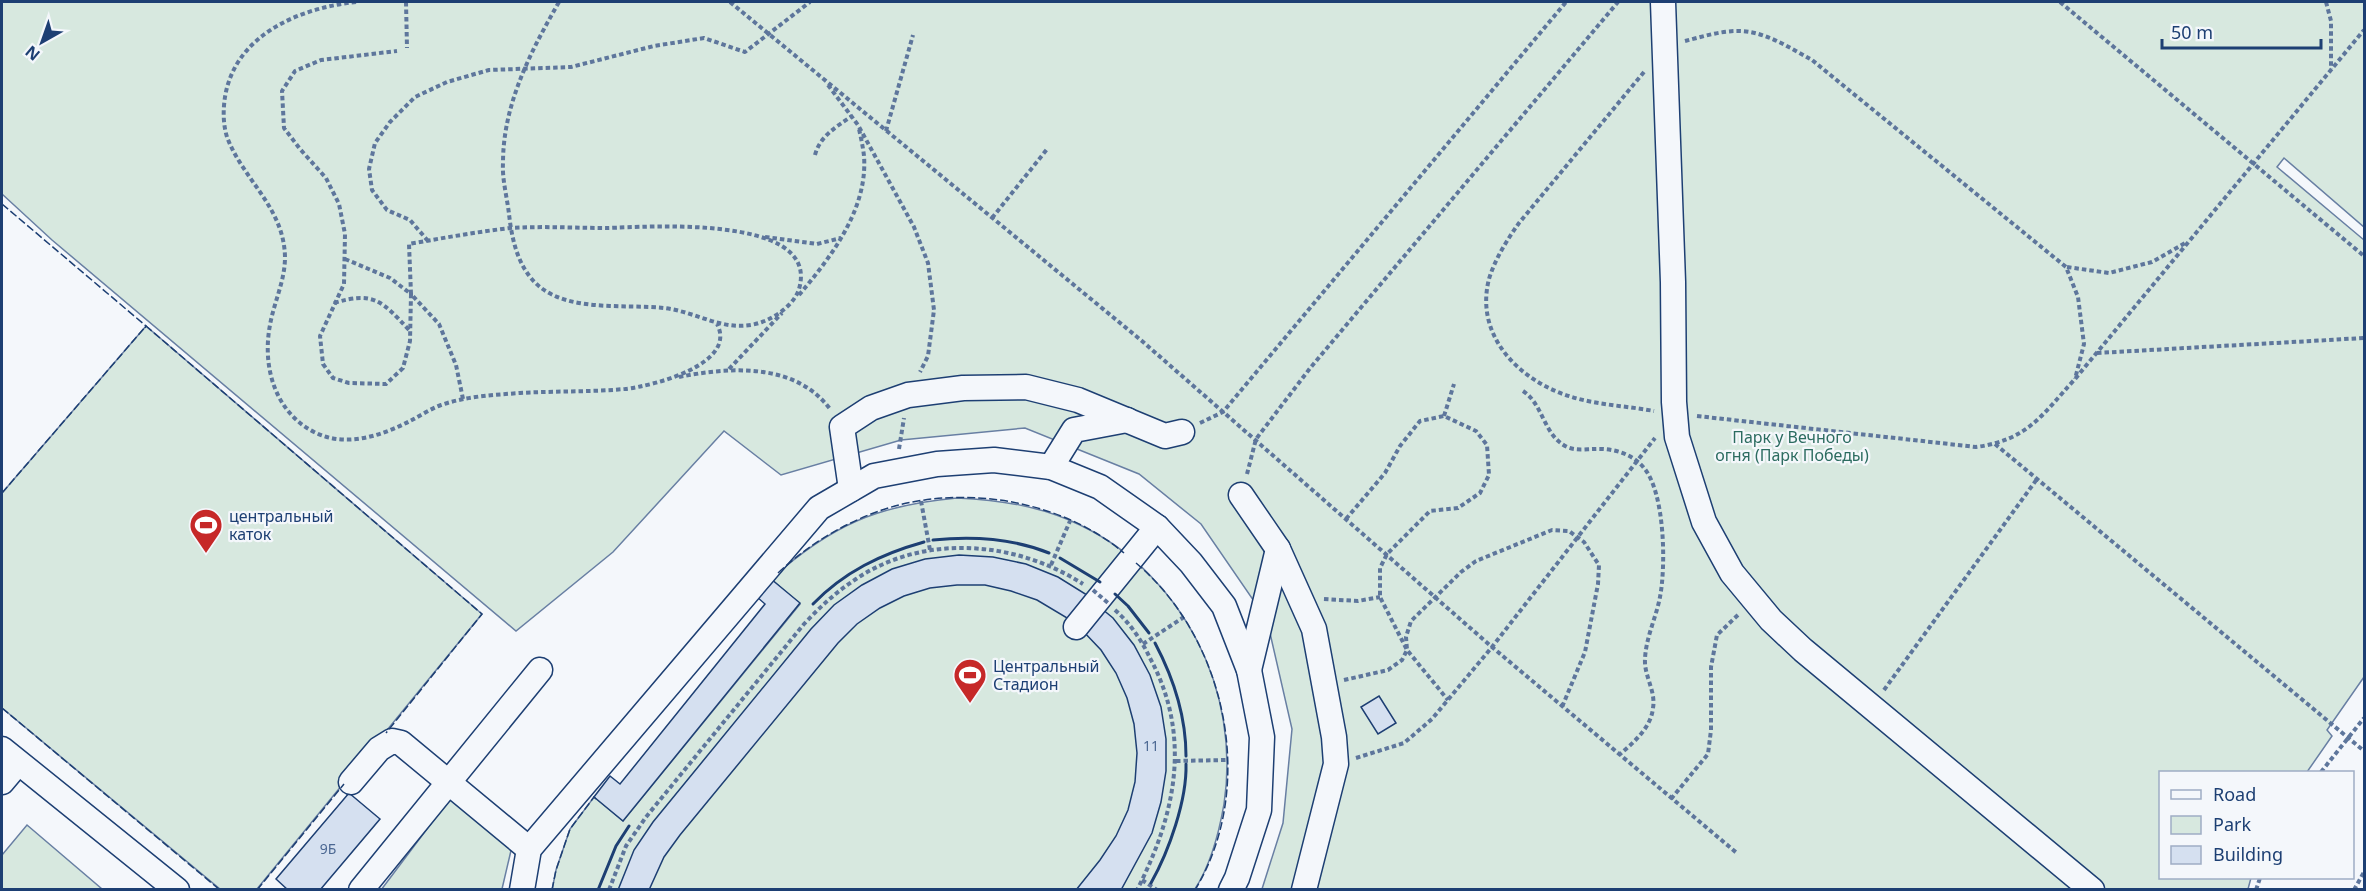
<svg xmlns="http://www.w3.org/2000/svg" width="2366" height="891" font-family="'Noto Sans',sans-serif">
	<style>
		.green { fill: #d7e8df; stroke: #687fa3; stroke-width: 1.5 }
		.building { fill: #d5e0f0; stroke: #1d3f73; stroke-width: 1.5 }
		.lines { fill: none; stroke-linecap: round; stroke-linejoin: round }
		.minor-casing { stroke: #1d3f73; stroke-width: 27 }
		.path { stroke: #5e769c; stroke-width: 4; stroke-dasharray: 4.5 3; stroke-linecap: butt }
		.minor { stroke: #f4f7fb; stroke-width: 24 }
		.path-bridge { stroke: #5e769c; stroke-width: 4; stroke-dasharray: 4.5 3; stroke-linecap: butt }
		.fence { stroke: #1d3f73; stroke-width: 1.5; stroke-dasharray: 8 3; stroke-linecap: butt }
		.wall { stroke: #1d3f73; stroke-width: 3 }
		.labels { text-anchor: middle; stroke-width: 4.5; stroke-linejoin: round; paint-order: stroke }
		.number-label { font-size: 14px; fill: #4b6792 }
		.park-label { font-size: 16px; fill: #2c6c60; stroke: #f4f7fb }
		.poi-label { font-size: 16px; fill: #1d3f73; stroke: #f4f7fb; text-anchor: start }
	</style>
	<rect width="100%" height="100%" fill="#f4f7fb"/>
	<g class="green">
		<polygon points="2,2 2364,2 2364,227 2284,158 2277,167 2364,240 2364,677 2327,730 2332,736 2307,772 2160,772 2160,878 2251,878 2248,889 1262,889 1283,823 1292,729 1267,620 1201,524 1139,474 1025,428 901,440 781,475 724,431 613,552 516,631 52,240 2,194"/>
		<polygon points="146,326 482,614 257,889 220,889 2,708 2,493"/>
		<path d="M957 498C1000 500 1041 506 1080 525 1184 575 1241 692 1224 804 1219 833 1211 864 1195 889L552 890 556 870 570 829 594 797 623 821 800 604 771 579C830 526 877 505 957 498Z"/>
		<polygon points="454,793 513,842 502,889 381,890"/>
		<polygon points="27,825 102,889 2,889 2,855"/>
	</g>
	<g class="building">
		<polygon points="959,555 993,557 1026,564 1058,577 1087,595 1072,621 1037,600 1011,591 985,585 957,585 930,588 904,596 880,608 857,624 838,643 680,835 664,857 649,890 618,890 634,850 653,822 811,629 834,605 862,585 892,569 925,559"/>
		<polygon points="771,579 800,603 623,821 594,797 610,776 620,784 765,604 757,597"/>
		<polygon points="1102,609 1113,618 1134,645 1150,675 1161,707 1166,739 1166,771 1161,802 1152,833 1121,890 1076,890 1100,860 1116,836 1128,810 1135,782 1137,753 1134,724 1127,698 1116,673 1101,650 1082,630"/>
		<polygon points="1379,696 1396,723 1378,734 1361,707"/>
		<polygon points="349,793 380,819 320,890 288,890 276,879"/>
	</g>
	<g class="lines">
		<defs>
			<g id="minor">
				<polyline points="1663,2 1673,282 1674,402 1677,437 1704,522 1732,573 1771,620 1803,650 2092,890"/>
				<polyline points="1051,467 1074,430 1127,420"/>
				<polyline points="851,489 842,427 871,408 908,395 963,388 1026,387 1078,400 1165,436 1182,432"/>
				<polyline points="1241,495 1278,549 1314,629 1334,737 1336,764 1304,890"/>
				<polyline points="1076,627 1157,527"/>
				<polyline points="1249,670 1278,549"/>
				<polyline points="2,749 177,890"/>
				<polyline points="2,782 18,763"/>
				<polyline points="351,782 379,749 392,741 401,743 529,849"/>
				<polyline points="361,890 540,670"/>
				<polyline points="522,890 529,849 819,508 874,476 937,464 994,460 1051,467 1100,487 1157,527 1191,563 1224,606 1249,670 1262,737 1259,810 1237,878 1231,890"/>
			</g>
		</defs>
		<use href="#minor" class="minor-casing"/>
		<g class="path">
			<path d="M356 2C299 8 235 35 225 97 223 110 223 124 227 137 243 180 284 207 285 257 285 281 274 302 270 325 262 367 275 412 314 432 345 448 381 436 410 421 420 416 430 409 441 405 467 396 493 395 520 393 555 391 590 392 625 389 653 386 738 364 717 324"/>
			<polyline points="406,2 407,48"/>
			<polyline points="730,2 1142,341 1492,647 1738,854"/>
			<polyline points="2060,2 2364,256"/>
			<polyline points="2326,2 2331,21 2331,69"/>
			<path d="M1685 41C1701 37 1720 31 1737 31 1763 30 1790 48 1812 60L2066 267 2078 297 2084 344 2075 379"/>
			<path d="M1644 72 1519 223C1507 240 1495 259 1489 279 1474 337 1521 382 1572 397 1598 405 1627 406 1654 411"/>
			<polyline points="828,85 858,125 914,227 928,263 934,310 928,356 920,372"/>
			<polyline points="886,131 913,35"/>
			<path d="M815 155C820 136 836 127 852 116"/>
			<polyline points="992,218 1048,148"/>
			<polyline points="765,237 817,244 841,238"/>
			<polyline points="428,241 410,220 387,210 372,190 369,169 375,143 390,122 415,97 447,82 489,70 571,67 654,46 704,38 745,52 810,2"/>
			<polyline points="345,259 390,278 411,294 410,341 403,368 386,384 349,383 333,378 323,364 320,336 344,284 345,234 339,204 326,178 300,149 284,128 282,91 295,71 321,60 397,51"/>
			<polyline points="2067,267 2109,273 2152,262 2187,242"/>
			<path d="M799 295C831 257 868 209 864 156 863 147 861 138 859 129"/>
			<path d="M334 303C374 291 382 301 409 330"/>
			<polyline points="2097,353 2364,338"/>
			<polyline points="729,369 782,313"/>
			<path d="M679 377C729 367 795 362 830 409"/>
			<path d="M1523 391C1544 405 1543 435 1567 447 1576 451 1586 449 1594 449 1612 448 1632 453 1644 468 1665 493 1666 566 1660 597 1656 618 1646 637 1645 659 1644 676 1656 691 1653 708 1651 728 1633 743 1619 755"/>
			<path d="M463 399 456 365 439 324 411 294 409 244C443 238 476 232 510 228 542 226 575 228 607 228 646 227 815 214 800 285 797 301 782 313 767 320 729 337 700 312 664 308 626 304 571 312 540 287 518 269 512 240 509 214 507 197 502 179 503 163 503 104 531 51 559 2"/>
			<polyline points="1444,416 1454,384"/>
			<path d="M1697 416 1976 447C2028 440 2042 415 2075 379L2364 30"/>
			<polyline points="1200,423 1223,412 1566,2"/>
			<polyline points="1995,444 2364,751"/>
			<polyline points="899,449 904,418"/>
			<polyline points="1247,474 1256,439 1311,367 1618,2"/>
			<polyline points="921,501 930,550"/>
			<polyline points="1346,519 1385,473 1400,446 1420,421 1444,416 1476,431 1487,445 1489,475 1480,493 1458,508 1430,511 1387,554 1380,568 1380,597 1407,650 1448,700"/>
			<polyline points="1051,565 1070,521"/>
			<polyline points="1324,599 1358,601 1380,597"/>
			<path d="M1115 610C1130 623 1142 641 1150 658 1192 736 1176 814 1137 890"/>
			<polyline points="1143,644 1184,617"/>
			<polyline points="1344,680 1388,670 1402,660 1407,650 1406,637 1411,621 1461,572 1476,561 1552,530 1569,531 1584,542 1599,565 1598,584 1585,652 1562,707"/>
			<polyline points="1884,690 2037,479"/>
			<polyline points="1356,758 1404,743 1432,719 1492,647 1655,438"/>
			<polyline points="1176,761 1227,760"/>
			<polyline points="2321,772 2364,718"/>
			<polyline points="1671,799 1708,754 1711,730 1711,667 1717,635 1740,613"/>
			<polyline points="1142,880 1157,890"/>
			<path d="M609 890 626 846 646 817 804 624C820 607 836 592 856 579 925 533 1016 541 1083 584"/>
			<polyline points="2256,890 2260,878"/>
			<polyline points="2354,890 2364,872"/>
		</g>
		<use href="#minor" class="minor"/>
		<polyline class="path-bridge" points="1093,590 1108,603"/>
		<g class="fence">
			<polyline points="2,204 146,326 145,328"/>
			<polyline points="2,493 146,326 482,614 386,733"/>
			<path d="M1136 563C1226 639 1258 786 1195 890"/>
			<path d="M778 573C806 547 836 528 871 514 951 482 1058 497 1124 553"/>
			<polyline points="2,708 220,890"/>
			<polyline points="257,890 344,784"/>
			<polyline points="552,890 556,870 570,829 594,797 596,799"/>
		</g>
		<g class="wall">
			<path d="M933 540C973 536 1012 538 1049 553"/>
			<polyline points="1060,558 1100,582"/>
			<polyline points="1115,594 1128,606 1149,633"/>
			<path d="M813 604C844 572 881 554 924 542"/>
			<path d="M1155 643C1174 679 1186 715 1186 756"/>
			<path d="M1151 883C1169 851 1187 800 1186 764"/>
			<polyline points="598,890 616,846 629,826"/>
		</g>
	</g>
	<defs>
		<symbol id="stadium-pin" viewBox="-11 -11 22 30"><path d="M0 17L-7.5 6A9.5 9.5 0 1 1 7.5 6Z" fill="#c62828" stroke="#f4f7fb"/><path d="M0-5a6.5 5 0 1 0 0 10a6.5 5 0 1 0 0-10ZM-3.5-1.8h7v3.6h-7Z" fill="#fff"/></symbol>
	</defs>
	<g fill-rule="evenodd">
		<use href="#stadium-pin" x="187" y="506" width="38" height="52"/>
		<use href="#stadium-pin" x="951" y="656" width="38" height="52"/>
	</g>
	<g class="labels">
		<g class="number-label">
			<text x="1151" y="751">11</text>
			<text x="328" y="854">9Б</text>
		</g>
		<g class="park-label">
			<text x="1792" y="443">Парк у Вечного<tspan x="1792" dy="18">огня (Парк Победы)</tspan></text>
		</g>
		<g class="poi-label">
			<text x="229" y="522">центральный<tspan x="229" dy="18">каток</tspan></text>
			<text x="993" y="672">Центральный<tspan x="993" dy="18">Стадион</tspan></text>
		</g>
	</g>
	<rect width="2366" height="891" fill="none" stroke="#1d3f73" stroke-width="6"/>
	<rect x="2159" y="771" width="195" height="108" fill="#f4f7fb" stroke="#9eadc5" stroke-width="1.5"/>
	<rect x="2171" y="790" width="30" height="9" fill="#f4f7fb" stroke="#9eadc5" stroke-width="1.5"/>
	<text x="2213" y="801" font-size="18" fill="#1d3f73">Road</text>
	<rect x="2171" y="816" width="30" height="18" fill="#d7e8df" stroke="#9eadc5" stroke-width="1.5"/>
	<text x="2213" y="831" font-size="18" fill="#1d3f73">Park</text>
	<rect x="2171" y="846" width="30" height="18" fill="#d5e0f0" stroke="#9eadc5" stroke-width="1.5"/>
	<text x="2213" y="861" font-size="18" fill="#1d3f73">Building</text>
	<g transform="translate(42 42) rotate(220)" stroke="#f4f7fb" stroke-width="4.5" paint-order="stroke">
	<path d="M0-4.5L10 22L0 15L-10 22Z" fill="#1d3f73"/>
	<text y="-9" font-size="16" font-weight="bold" text-anchor="middle" fill="#1d3f73">N</text>
	</g>
	<path d="M2162 39v9h159v-9" fill="none" stroke="#1d3f73" stroke-width="3"/>
	<text x="2171" y="39" font-size="18" fill="#1d3f73" stroke="#f4f7fb" stroke-width="4.5" paint-order="stroke">50 m</text>
</svg>
